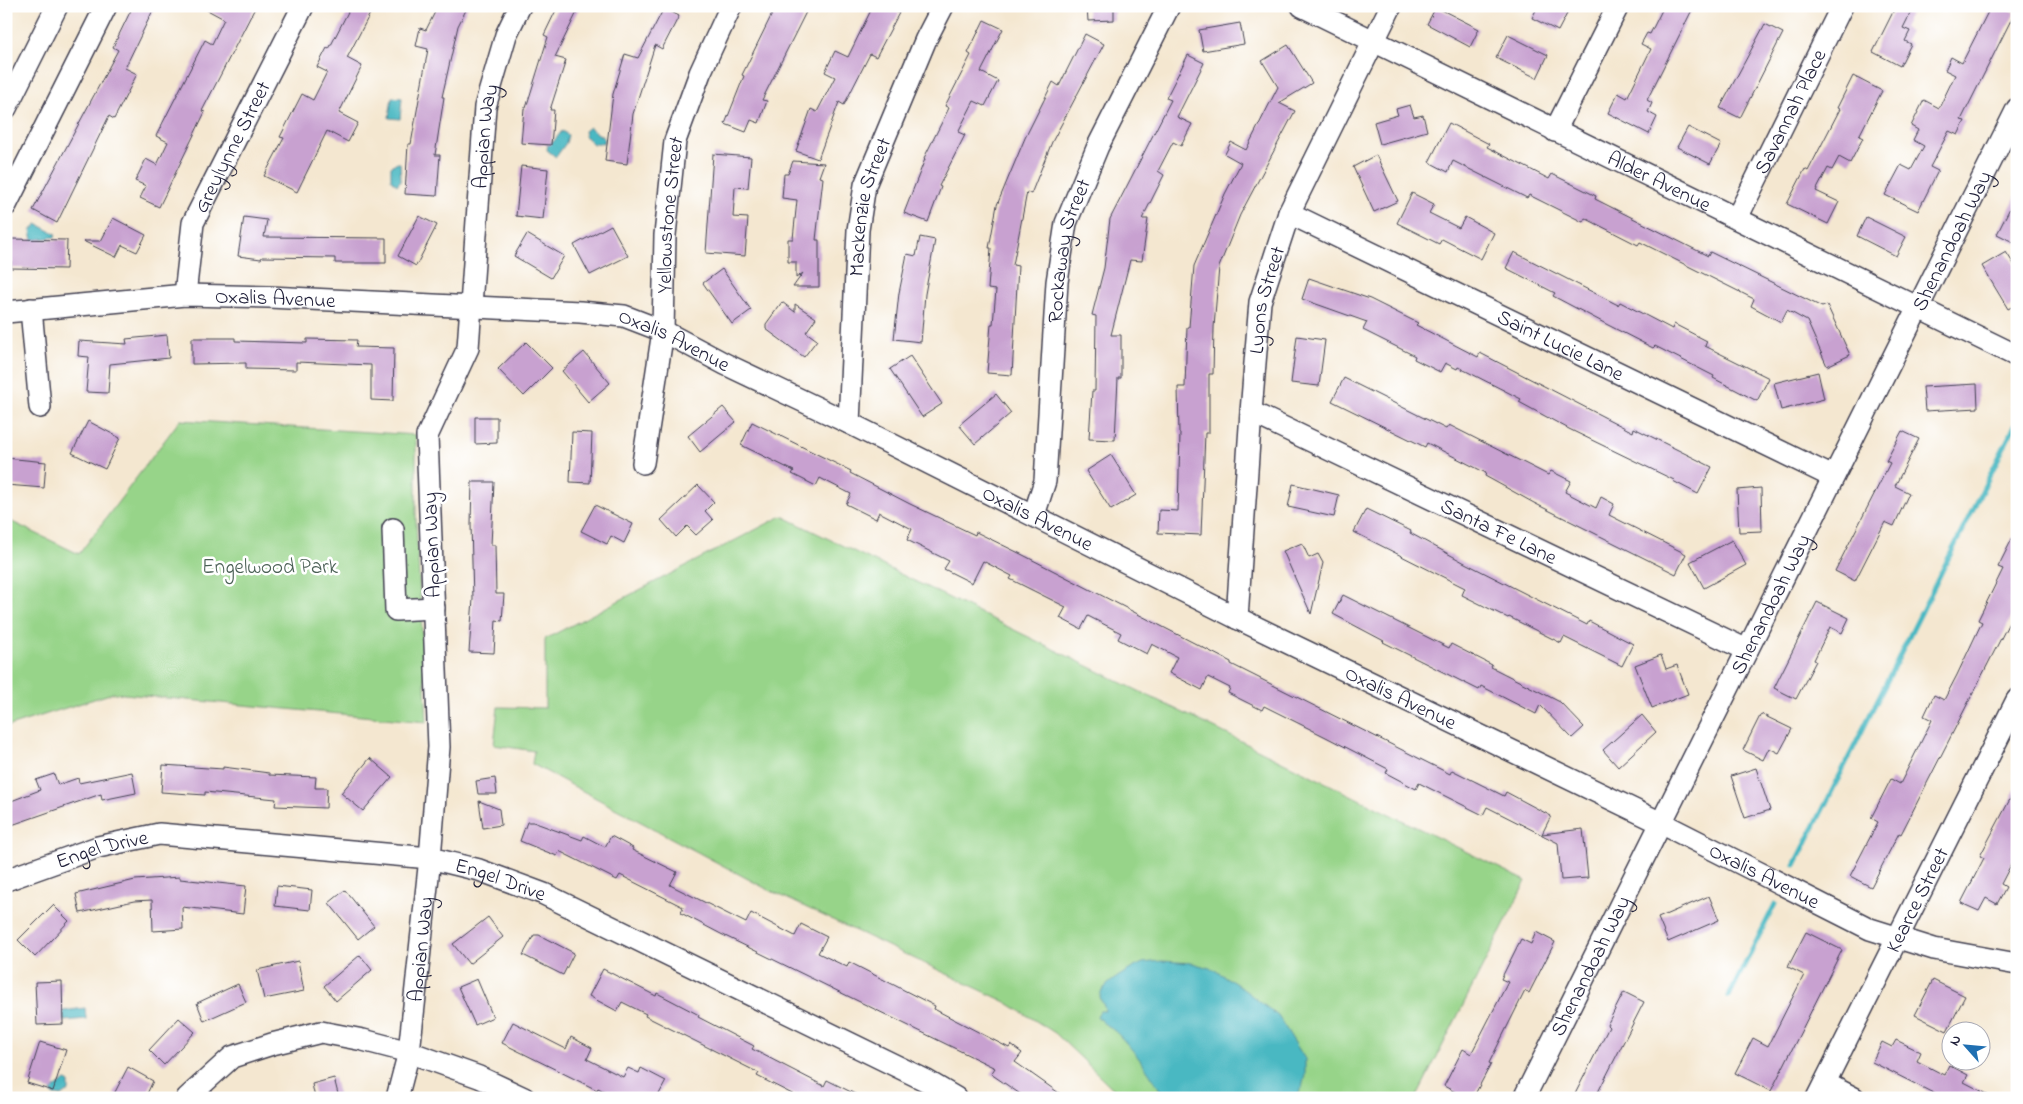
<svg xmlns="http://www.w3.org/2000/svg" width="2023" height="1104" font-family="'Indie Flower',sans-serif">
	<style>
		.green { fill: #97d489; stroke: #5c7b62 }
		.water { fill: #4ab8c2; stroke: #366d7e }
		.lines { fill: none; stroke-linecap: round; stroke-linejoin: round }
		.stream { stroke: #4ab8c2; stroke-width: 5 }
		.building { fill: #c8a1d0 }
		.minor-casing { stroke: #424051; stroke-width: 24 }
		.minor { stroke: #fff; stroke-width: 21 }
		.labels { text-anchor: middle; stroke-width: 5; stroke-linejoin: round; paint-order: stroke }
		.street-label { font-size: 21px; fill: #22223b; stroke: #fff }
		.park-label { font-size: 21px; fill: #4b6056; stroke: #fff }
	</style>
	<rect width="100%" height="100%" fill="#fff"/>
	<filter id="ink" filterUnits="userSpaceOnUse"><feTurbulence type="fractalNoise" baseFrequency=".02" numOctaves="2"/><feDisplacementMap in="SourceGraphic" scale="10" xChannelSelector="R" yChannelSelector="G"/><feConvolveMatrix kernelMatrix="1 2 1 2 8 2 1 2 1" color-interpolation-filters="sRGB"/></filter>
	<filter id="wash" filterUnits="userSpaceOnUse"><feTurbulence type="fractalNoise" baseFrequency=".0096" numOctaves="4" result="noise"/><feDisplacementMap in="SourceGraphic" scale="20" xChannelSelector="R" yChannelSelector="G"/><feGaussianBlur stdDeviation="1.12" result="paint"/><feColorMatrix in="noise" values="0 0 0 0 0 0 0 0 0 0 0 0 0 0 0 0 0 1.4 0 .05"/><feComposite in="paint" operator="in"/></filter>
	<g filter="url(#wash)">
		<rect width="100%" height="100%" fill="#f4e7d0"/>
		<g class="green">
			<polygon points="180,420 416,435 416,523 427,722 113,693 6,727 6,519 79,554"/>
			<polygon points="782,516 1526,881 1416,1098 1123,1098 1055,1033 1006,1002 765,888 532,764 534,751 494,745 498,707 545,708 545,639"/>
		</g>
		<g class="water">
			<polygon points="392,97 402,98 400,119 389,118"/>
			<polygon points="589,127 604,138 603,143 593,144 585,136 584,131"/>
			<polygon points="562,131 568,135 566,143 556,157 547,150 548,144 553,142"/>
			<polygon points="395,163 400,163 401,180 397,185 391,180 391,167"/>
			<polygon points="37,224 56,234 55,237 33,240 31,231"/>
			<path d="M1162 961 1192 963 1213 969 1238 985 1278 1016 1305 1059V1075L1302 1088 1296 1098H1164C1153 1075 1135 1052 1118 1034 1111 1027 1102 1024 1097 1016L1100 1011H1105C1105 1005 1100 1001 1100 996 1100 985 1133 967 1143 963 1149 962 1156 962 1162 961Z"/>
			<polygon points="85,1008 86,1019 64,1021 63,1011"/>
			<polygon points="65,1080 69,1083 69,1091 62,1096 53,1095 51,1091"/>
		</g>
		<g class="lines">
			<g class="stream">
				<polyline points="6,13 10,6"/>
				<polyline points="1795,865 2017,421"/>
				<polyline points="1729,996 1775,904"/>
			</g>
		</g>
		<g id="blocks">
			<g class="building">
				<polygon points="133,6 155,6 125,68 137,74 114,119 109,116 57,223 33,210 118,50 113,47"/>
				<polygon points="200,6 256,6 202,111 205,112 159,207 140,198 146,186 135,181 146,159 157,165 168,142 156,136 205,40 212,44 224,19"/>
				<polygon points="351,6 374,6 347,58 362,66 339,113 358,123 348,142 327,131 297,192 264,176 284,138 280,137 302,94 313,100 327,72 317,67 327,48 329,49"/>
				<polygon points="438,6 468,6 458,26 442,97 444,97 435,155 440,155 437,196 405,194 408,144 411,144 428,49 416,46 420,28 426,30"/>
				<polygon points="558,6 580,6 555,57 566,60 550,110 554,110 551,145 521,143 524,108 526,108 548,37 544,35"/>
				<polygon points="776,6 809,6 762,100 767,101 759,123 751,120 746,132 725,124 744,76 742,75"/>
				<polygon points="873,6 886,6 899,13 876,57 870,54 844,105 839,102 818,159 796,151 811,109 817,112 835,77 825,72 835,51 848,57"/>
				<polygon points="1087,6 1114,6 1114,20 1088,21"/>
				<polygon points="1538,6 1571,6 1558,31 1532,18"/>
				<polygon points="1664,6 1694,6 1647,100 1652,103 1648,112 1657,117 1649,134 1608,113 1618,93 1627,98 1651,49 1641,44 1647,33 1650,34"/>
				<polygon points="1896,6 1914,6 1903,28 1910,31 1905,41 1911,44 1900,66 1873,52"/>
				<polygon points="1991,6 2003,6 2015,12 1961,120 1965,121 1958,135 1949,131 1930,167 1938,171 1918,211 1885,195 1901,165 1911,170 1924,146 1913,140 1918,130 1911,126 1924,100 1939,108 1955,75 1945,70 1951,57 1962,63"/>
				<polygon points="1436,7 1479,29 1470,47 1427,24"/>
				<polygon points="664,8 679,16 662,49 655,45 633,114 627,164 605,161 613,94 625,54 638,58"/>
				<polygon points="984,20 1003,29 981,72 998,81 985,106 974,101 958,132 965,135 939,186 941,187 928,222 904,213 925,159 924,158 949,108 945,106 971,55 968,53"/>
				<polygon points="1240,23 1244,44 1203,51 1199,30"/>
				<polygon points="1765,24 1783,33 1740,118 1720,108"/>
				<polygon points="1085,34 1104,44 1052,142 1031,194 1027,192 1013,265 1018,266 1012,375 987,373 991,324 993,324 996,290 988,289 991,248 989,248 997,205 1025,138 1053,82 1059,86"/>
				<polygon points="1508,35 1548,55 1537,78 1496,58"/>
				<polygon points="1288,45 1312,83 1279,103 1295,111 1240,215 1219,267 1214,327 1213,374 1209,374 1209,433 1205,433 1201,535 1158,533 1159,510 1178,511 1180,433 1179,433 1178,387 1185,387 1187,327 1189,327 1194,266 1225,194 1241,163 1225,154 1231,142 1246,150 1278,87 1262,61"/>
				<polygon points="1188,55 1204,63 1177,117 1192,124 1181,146 1173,142 1158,171 1164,175 1142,219 1148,219 1142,261 1130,260 1111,335 1121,335 1121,378 1118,378 1115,440 1089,439 1092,391 1095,391 1096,316 1092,315 1104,268 1110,219 1171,100 1166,98"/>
				<polygon points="1853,76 1882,91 1859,136 1863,138 1850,163 1839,157 1832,170 1828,168 1816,191 1839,202 1828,224 1787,204 1805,169 1808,171 1840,109 1837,108"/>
				<polygon points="1410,105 1414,117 1423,115 1427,131 1380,144 1374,122 1398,115 1396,109"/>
				<polygon points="1449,123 1489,144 1487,147 1549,179 1552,174 1596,196 1595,199 1708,256 1710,252 1822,307 1827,305 1850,355 1827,366 1807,321 1787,310 1781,322 1751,306 1754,299 1640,242 1638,245 1585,218 1583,222 1529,195 1527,198 1453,161 1448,172 1429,162"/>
				<polygon points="1688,127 1721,144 1710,164 1677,147"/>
				<polygon points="713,154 751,157 748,188 735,187 733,217 748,218 745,256 706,253"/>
				<polygon points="1376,155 1398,201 1374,212 1353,167"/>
				<polygon points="793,161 824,163 819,177 823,178 816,240 819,240 819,287 793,287 803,273 796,278 796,262 788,262 788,239 793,239 797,200 782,198 784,174 788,174"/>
				<polygon points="521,166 548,169 543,219 516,216"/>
				<polygon points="1412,193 1434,204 1429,213 1459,228 1465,217 1494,233 1481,259 1442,239 1439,244 1397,223"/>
				<polygon points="2017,194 2017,244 1997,234"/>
				<polygon points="419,216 437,225 416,266 398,256"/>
				<polygon points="244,217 267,220 264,237 386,238 386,263 335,263 335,258 262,257 261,259 238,256"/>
				<polygon points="1866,217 1906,237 1896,256 1857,236"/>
				<polygon points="113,218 146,235 137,252 122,245 116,257 83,241 101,241"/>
				<polygon points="611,225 628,256 590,275 574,245"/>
				<polygon points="527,234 564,256 551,278 514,256"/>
				<polygon points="920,237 935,240 925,294 921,342 894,339 899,293 907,254 916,256"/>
				<polygon points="11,239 67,240 66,269 11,268"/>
				<polygon points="1514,252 1618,305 1620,302 1672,329 1674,324 1707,341 1705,346 1769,378 1757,401 1713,378 1714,376 1655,346 1653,348 1608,325 1553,296 1555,293 1506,268"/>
				<polygon points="2006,252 2017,269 2017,304 2008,309 1982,266"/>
				<polygon points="722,269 751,310 732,324 703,283"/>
				<polygon points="1309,278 1370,299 1418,323 1416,325 1478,357 1480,353 1633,432 1634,428 1712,467 1698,494 1673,481 1674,480 1569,429 1519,402 1521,399 1458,367 1457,369 1445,363 1440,372 1414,359 1415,356 1363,330 1367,322 1302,299"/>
				<polygon points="782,302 795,312 795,304 816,318 806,332 817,340 804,357 766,329 766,324"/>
				<polygon points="167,335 169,358 110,364 108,393 86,392 89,357 78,356 79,341 127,344 126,339"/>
				<polygon points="1297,336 1325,340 1319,386 1291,383"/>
				<polygon points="192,338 235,338 235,341 307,343 307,339 357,340 356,347 394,348 393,401 371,400 371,365 296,362 296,370 246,369 246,363 192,364"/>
				<polygon points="526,342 552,368 524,396 498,369"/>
				<polygon points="584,352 610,383 588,402 562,371"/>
				<polygon points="910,356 942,404 922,417 890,369"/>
				<polygon points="1818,372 1824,399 1781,410 1774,383"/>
				<polygon points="1344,378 1446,429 1449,425 1548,475 1551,471 1571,481 1565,492 1596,508 1601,497 1614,504 1609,515 1686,554 1676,574 1534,503 1485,476 1486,473 1427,443 1425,447 1332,401"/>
				<polygon points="1977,384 1978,408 1925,411 1923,387"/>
				<polygon points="996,394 1011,413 975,444 959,425"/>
				<polygon points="723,407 736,422 700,452 688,436"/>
				<polygon points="475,417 497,417 497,443 475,444"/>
				<polygon points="88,421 120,438 105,469 72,453"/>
				<polygon points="752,422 851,471 850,473 910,504 975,535 976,532 1023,555 1231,662 1231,664 1450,774 1452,770 1504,796 1506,792 1551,816 1542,834 1583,829 1588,878 1561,880 1558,843 1487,807 1483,815 1419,783 1416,789 1386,773 1388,769 1326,737 1264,706 1262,710 1228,693 1230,688 1208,677 1202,690 1169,673 1177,657 1152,644 1147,654 1118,639 1121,633 1088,616 1081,629 1060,618 1066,607 1010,579 1012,576 983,561 972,583 944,569 949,561 907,540 912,529 879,512 876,519 846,504 851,494 820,478 816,486 792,474 794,471 741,445"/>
				<polygon points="1902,431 1919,439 1895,486 1909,493 1894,526 1885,522 1855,581 1835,571 1890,463 1886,461"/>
				<polygon points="572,432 592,433 590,483 570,482"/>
				<polygon points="1111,455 1136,495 1111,510 1086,471"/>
				<polygon points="6,458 46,462 44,488 6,485"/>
				<polygon points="472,482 494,482 491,545 495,545 496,594 504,594 502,621 496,620 494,653 469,652 473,599 471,524"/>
				<polygon points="1293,484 1339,495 1334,517 1288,507"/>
				<polygon points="698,485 714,502 705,511 713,520 696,535 687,526 676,537 661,520"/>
				<polygon points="1761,488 1762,531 1739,532 1737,490"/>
				<polygon points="595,505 633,524 624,543 611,536 607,544 581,531"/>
				<polygon points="1366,509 1411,531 1410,533 1465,563 1587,625 1589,621 1633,644 1622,666 1564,637 1561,643 1509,617 1508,618 1462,595 1465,588 1354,532"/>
				<polygon points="2017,529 2017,607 1901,834 1899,833 1871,887 1850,876 1878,822 1871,818 1891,779 1900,784 1932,720 1924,716 1934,695 1944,700 1957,675 1982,622 1978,620 2003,569 1998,567"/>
				<polygon points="1732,540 1746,565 1704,588 1690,562"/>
				<polygon points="1302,543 1309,558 1318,554 1323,563 1311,614 1283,551"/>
				<polygon points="1343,595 1449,648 1451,644 1492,665 1491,667 1560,702 1584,727 1572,738 1540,705 1536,714 1481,686 1479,690 1383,642 1384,641 1333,614"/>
				<polygon points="1817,602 1849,618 1842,633 1830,627 1814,660 1816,661 1796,699 1774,688"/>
				<polygon points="1661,655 1666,669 1677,665 1688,694 1652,708 1635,665"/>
				<polygon points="1761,714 1792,729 1779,753 1769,748 1763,760 1743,750"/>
				<polygon points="1642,715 1656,732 1618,767 1603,750"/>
				<polygon points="370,758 392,777 363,811 341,793"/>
				<polygon points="163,765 223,769 223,767 269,773 269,775 316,777 315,788 327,788 326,808 275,806 276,799 205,792 205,795 161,792"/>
				<polygon points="1756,768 1770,810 1745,818 1731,776"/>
				<polygon points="132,772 136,793 102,800 101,794 6,827 6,803 40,790 36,780 54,774 58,785 78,778 79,783"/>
				<polygon points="495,778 497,794 478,794 476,781"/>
				<polygon points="2017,786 2017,853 2001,884 2006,887 1997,904 1986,898 1979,911 1961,903 1984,858 1980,856"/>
				<polygon points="479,801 499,809 501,825 483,828"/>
				<polygon points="527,822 533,822 582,840 584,836 605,847 611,836 633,848 632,850 677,872 670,885 746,923 751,913 795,936 801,924 827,937 818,953 847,967 849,962 935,1006 934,1009 1009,1048 1011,1045 1022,1053 1015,1062 1066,1098 1026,1098 991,1074 995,1068 721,934 681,913 683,907 620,875 617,880 559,851 557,856 520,841"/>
				<polygon points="180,877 180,879 246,886 243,914 182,907 183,929 153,931 152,900 134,901 80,913 76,894 135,880"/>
				<polygon points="277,886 312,890 310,910 275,906"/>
				<polygon points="345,890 374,926 358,939 329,903"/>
				<polygon points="1709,896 1719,920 1668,942 1658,918"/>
				<polygon points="53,905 69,921 35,957 18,940"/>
				<polygon points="488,917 503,937 469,964 453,944"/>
				<polygon points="1536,932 1555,942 1529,993 1525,991 1489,1063 1491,1064 1473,1098 1452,1098 1455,1092 1444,1086 1463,1049 1471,1054 1508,982 1501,979 1521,939 1531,944"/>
				<polygon points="1806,932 1842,950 1771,1091 1735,1073 1753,1038 1768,1046 1804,975 1788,967"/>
				<polygon points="534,935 539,935 574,953 563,975 523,955"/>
				<polygon points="360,955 372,970 336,1001 324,986"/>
				<polygon points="298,961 304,991 264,999 257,970"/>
				<polygon points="603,969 656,996 657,993 699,1015 698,1017 754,1046 752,1049 824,1086 827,1080 863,1098 800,1098 757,1076 759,1073 645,1016 646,1014 622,1002 617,1011 589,996"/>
				<polygon points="477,979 493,1017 475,1025 458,987"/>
				<polygon points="1933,980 1965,996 1947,1031 1915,1015"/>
				<polygon points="62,981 63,1024 37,1025 35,982"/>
				<polygon points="238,984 246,1002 204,1021 197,1003"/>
				<polygon points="1624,992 1644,1002 1595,1098 1573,1098 1609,1027 1607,1025"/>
				<polygon points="179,1018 195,1032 164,1065 149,1050"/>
				<polygon points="513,1022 566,1049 571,1037 592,1048 587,1059 623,1077 628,1068 639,1073 641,1068 666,1081 657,1098 617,1098 598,1088 597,1090 502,1043"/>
				<polygon points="1896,1040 1921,1052 1917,1061 1944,1075 1949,1065 1968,1075 1964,1082 1995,1098 1943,1098 1872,1062 1882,1042 1892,1047"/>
				<polygon points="40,1042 66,1050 53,1091 27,1083"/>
				<polygon points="128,1067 153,1081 145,1098 121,1098 114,1094"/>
				<polygon points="334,1078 339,1098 315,1098 312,1084"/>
			</g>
		</g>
	</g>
	<g filter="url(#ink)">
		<use href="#blocks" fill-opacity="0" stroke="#424051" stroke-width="1"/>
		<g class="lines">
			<defs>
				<g id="minor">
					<path id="s1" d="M1302 6 2017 356"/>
					<polyline points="6,108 57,6"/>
					<polyline points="1555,131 1618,6"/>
					<polyline points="6,205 106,6"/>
					<path id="s2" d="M1289 213 1833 477"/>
					<path id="s3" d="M1737 218 1842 6"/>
					<path id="s4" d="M185 295 193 223 303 6"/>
					<polyline points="31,309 40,407"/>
					<path id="s5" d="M6 312 185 295 269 297 580 312 624 316 663 331 725 364 849 423 1237 618 1661 823 1870 929 1934 949 2017 964"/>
					<path id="s6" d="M1251 412 1747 650"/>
					<path id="s7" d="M849 423 858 230 865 185 926 39 943 6"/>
					<path id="s8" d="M643 463 663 331 665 235 675 141 700 73 731 6"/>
					<path id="s9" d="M1034 515 1045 481 1057 282 1066 223 1098 146 1169 6"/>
					<polyline points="393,529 396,610 434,608"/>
					<path id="s10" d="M1237 618 1251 412 1260 302 1289 213 1391 6"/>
					<path id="s11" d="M6 880 98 847 159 834 430 858 479 870 544 894 927 1081 956 1098"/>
					<polyline points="1825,1083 1854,1098"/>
					<polyline points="187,1098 232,1057 272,1044 321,1032 363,1040 409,1052 479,1077 524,1098"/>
					<path id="s12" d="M397 1098 409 1052 430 858 439 747 427 436 468 348 485 107 506 35 520 6"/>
					<path id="s13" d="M1524 1098 2017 109"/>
					<path id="s14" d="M1817 1098 2017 700"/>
				</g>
			</defs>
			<use href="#minor" class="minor-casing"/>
			<use href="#minor" class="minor"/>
		</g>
	</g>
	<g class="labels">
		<g class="street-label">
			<text dy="7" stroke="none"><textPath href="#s3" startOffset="119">Savannah Place</textPath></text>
			<text dy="7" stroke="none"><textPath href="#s12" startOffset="975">Appian Way</textPath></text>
			<text dy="7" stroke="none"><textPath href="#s4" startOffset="158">Greylynne Street</textPath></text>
			<text dy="7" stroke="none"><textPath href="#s1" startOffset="398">Alder Avenue</textPath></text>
			<text dy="7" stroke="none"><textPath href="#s7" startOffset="218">Mackenzie Street</textPath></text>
			<text dy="7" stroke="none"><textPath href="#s8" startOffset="250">Yellowstone Street</textPath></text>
			<text dy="7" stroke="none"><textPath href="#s13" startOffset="958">Shenandoah Way</textPath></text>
			<text dy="7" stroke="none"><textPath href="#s9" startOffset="268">Rockaway Street</textPath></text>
			<text dy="7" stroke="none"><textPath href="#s5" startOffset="270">Oxalis Avenue</textPath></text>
			<text dy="7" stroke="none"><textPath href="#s10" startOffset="320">Lyons Street</textPath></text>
			<text dy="7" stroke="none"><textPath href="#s5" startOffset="675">Oxalis Avenue</textPath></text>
			<text dy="7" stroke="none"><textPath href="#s2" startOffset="302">Saint Lucie Lane</textPath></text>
			<text dy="7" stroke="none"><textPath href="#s5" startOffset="1080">Oxalis Avenue</textPath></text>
			<text dy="7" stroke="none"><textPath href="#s6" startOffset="275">Santa Fe Lane</textPath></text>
			<text transform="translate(431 545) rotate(-92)" y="7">Appian Way</text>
			<text dy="7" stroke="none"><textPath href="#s13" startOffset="552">Shenandoah Way</textPath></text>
			<text dy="7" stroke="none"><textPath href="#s5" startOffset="1485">Oxalis Avenue</textPath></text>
			<text dy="7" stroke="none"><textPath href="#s11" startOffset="101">Engel Drive</textPath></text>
			<text dy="7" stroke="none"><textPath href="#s5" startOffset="1890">Oxalis Avenue</textPath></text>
			<text dy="7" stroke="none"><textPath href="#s11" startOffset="506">Engel Drive</textPath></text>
			<text dy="7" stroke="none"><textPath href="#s14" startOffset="222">Kearce Street</textPath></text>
			<text dy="7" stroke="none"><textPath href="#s12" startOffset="151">Appian Way</textPath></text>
			<text dy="7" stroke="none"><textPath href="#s13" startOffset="148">Shenandoah Way</textPath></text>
		</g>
		<g class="park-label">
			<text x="270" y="573">Engelwood Park</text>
		</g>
	</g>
	<rect width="2023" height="1104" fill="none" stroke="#fff" stroke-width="25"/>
	<g transform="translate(1966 1046) rotate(297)"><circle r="24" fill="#ffffff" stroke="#a7a7b1"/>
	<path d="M0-4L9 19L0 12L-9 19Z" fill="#1f6fb2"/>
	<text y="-8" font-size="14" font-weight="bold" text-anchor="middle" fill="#22223b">N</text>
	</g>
</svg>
